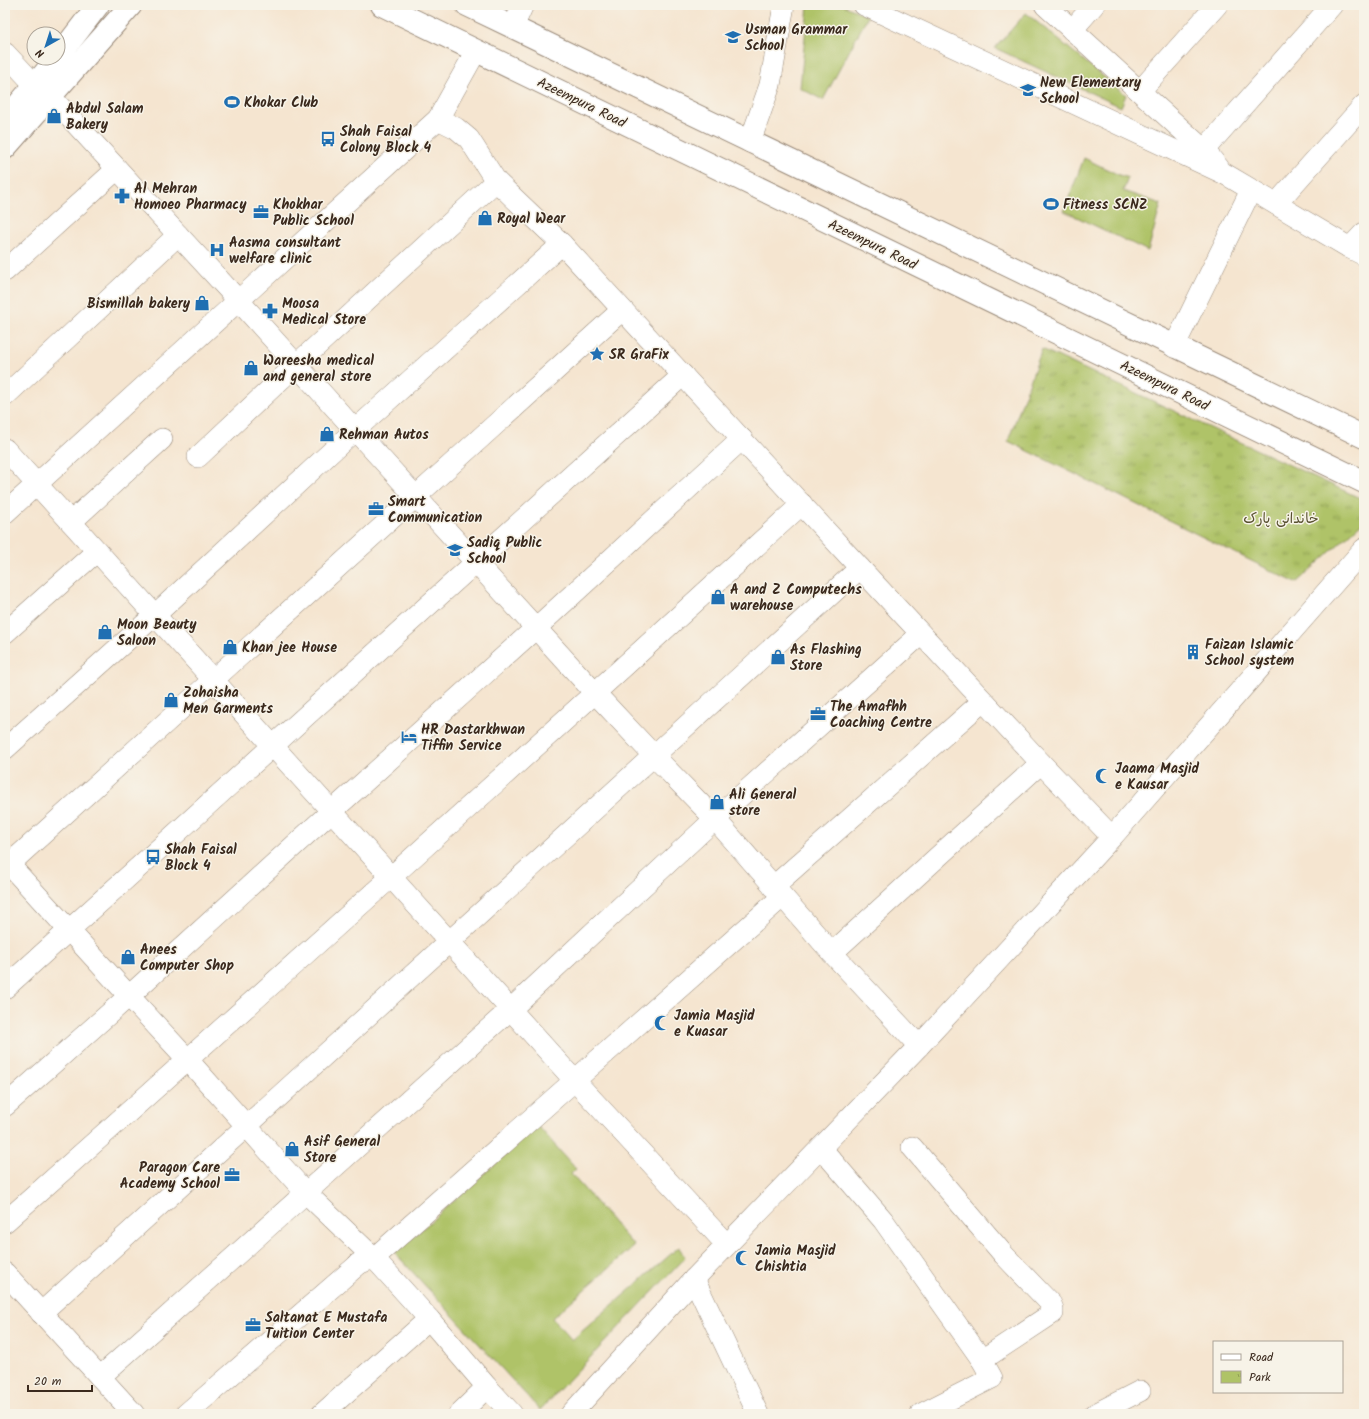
<svg xmlns="http://www.w3.org/2000/svg" width="1369" height="1419" font-family="Kalam,'Playpen Sans Arabic',sans-serif">
	<style>
		.grass { fill: #afc367; stroke: #757642 }
		.park { fill: url(#park-tufts); stroke: #757642 }
		.lines { fill: none; stroke-linecap: round; stroke-linejoin: round }
		.street-casing { stroke: #988877; stroke-width: 22 }
		.secondary-casing { stroke: #988877; stroke-width: 24 }
		.street { stroke: #fff; stroke-width: 21 }
		.secondary { stroke: #fff; stroke-width: 22 }
		.labels { text-anchor: middle; stroke-width: 3; stroke-linejoin: round; paint-order: stroke }
		.poi-label { font-size: 14px; font-weight: bold; fill: #3b2a1e; stroke: #f7f3e8; text-anchor: start }
		.street-label { font-size: 14px; fill: #3b2a1e; stroke: #f7f3e8 }
		.park-label { font-size: 14px; fill: #585030; stroke: #f7f3e8 }
	</style>
	<defs>
		<pattern id="park-tufts" width="24" height="20" patternUnits="userSpaceOnUse"><rect width="24" height="20" fill="#afc367"/><path d="M3 7l-1-3M5 7V3M7 7l1-3M15 17l-1-3M17 17v-4M19 17l1-3" fill="none" stroke="#909f54"/></pattern>
	</defs>
	<rect width="100%" height="100%" fill="#f7f3e8"/>
	<filter id="ink" filterUnits="userSpaceOnUse"><feTurbulence type="fractalNoise" baseFrequency=".025" numOctaves="2"/><feDisplacementMap in="SourceGraphic" scale="8" xChannelSelector="R" yChannelSelector="G"/><feConvolveMatrix kernelMatrix="1 2 1 2 8 2 1 2 1" color-interpolation-filters="sRGB"/></filter>
	<filter id="wash" filterUnits="userSpaceOnUse"><feTurbulence type="fractalNoise" baseFrequency=".012" numOctaves="4" result="noise"/><feDisplacementMap in="SourceGraphic" scale="16" xChannelSelector="R" yChannelSelector="G"/><feGaussianBlur stdDeviation="0.9" result="paint"/><feColorMatrix in="noise" values="0 0 0 0 0 0 0 0 0 0 0 0 0 0 0 0 0 1.4 0 .05"/><feComposite in="paint" operator="in"/></filter>
	<g filter="url(#wash)">
		<rect width="100%" height="100%" fill="#f5e5d0"/>
		<g class="grass">
			<polygon points="808,5 843,5 868,16 823,100 800,88"/>
			<polygon points="1026,13 1126,95 1121,107 995,48"/>
			<polygon points="1084,158 1119,175 1128,178 1123,191 1161,204 1148,251 1064,211"/>
			<polygon points="538,1126 576,1169 571,1174 634,1246 552,1318 572,1340 679,1247 685,1258 540,1410 395,1253"/>
		</g>
		<polygon class="park" points="1042,349 1364,500 1364,521 1296,583 1008,441"/>
	</g>
	<g filter="url(#ink)">
		<g class="lines">
			<defs>
				<g id="street">
					<polyline points="864,5 1225,174 1350,248 1364,255"/>
					<polyline points="1045,5 1204,150 1219,168"/>
					<polyline points="513,27 523,5"/>
					<polyline points="1072,30 1094,5"/>
					<polyline points="5,53 35,85"/>
					<polyline points="1140,91 1217,5"/>
					<polyline points="51,97 238,300 355,430 595,693 654,756 715,819 832,953 919,1046"/>
					<polyline points="438,119 456,128 469,139 496,181 562,244 860,568 1041,763 1112,837"/>
					<polyline points="750,142 770,85 784,5"/>
					<polyline points="1204,150 1332,5"/>
					<polyline points="1276,204 1364,105"/>
					<polyline points="1350,248 1364,233"/>
					<polyline points="5,271 117,169"/>
					<polyline points="1174,347 1251,190"/>
					<polyline points="5,396 178,235"/>
					<polyline points="5,449 575,1081 727,1245"/>
					<polyline points="198,457 296,365 496,181"/>
					<polyline points="5,513 438,119 476,51"/>
					<polyline points="71,522 162,439"/>
					<polyline points="5,633 97,551"/>
					<polyline points="5,749 155,615 355,430 562,244"/>
					<polyline points="5,860 129,996 188,1060 305,1192 374,1258 429,1319 487,1387 512,1414"/>
					<polyline points="5,868 622,310"/>
					<polyline points="773,887 983,701"/>
					<polyline points="832,953 1041,763"/>
					<polyline points="5,988 683,375"/>
					<polyline points="5,1106 129,996 332,811 536,628 742,439"/>
					<polyline points="912,1147 1004,1255 1051,1304 1053,1309 1053,1313 982,1360"/>
					<polyline points="821,1148 883,1220 982,1360 992,1378 921,1414"/>
					<path d="M5 1222C272 985 538 746 802 504"/>
					<polyline points="358,1264 374,1258 782,897"/>
					<polyline points="5,1273 134,1414"/>
					<polyline points="694,1279 758,1414"/>
					<polyline points="41,1313 860,568"/>
					<polyline points="100,1377 511,1009 715,819 921,634"/>
					<polyline points="186,1414 368,1256"/>
					<polyline points="322,1414 429,1319"/>
					<polyline points="459,1414 487,1387"/>
					<polyline points="571,1414 694,1279 919,1046 1112,837 1364,549"/>
					<polyline points="1095,1414 1140,1391"/>
				</g>
				<g id="secondary">
					<polyline points="382,5 1364,482"/>
					<polyline points="467,5 1364,437"/>
					<polyline points="58,57 98,5"/>
					<polyline points="5,120 35,85 57,58"/>
					<polyline points="5,148 131,5"/>
				</g>
			</defs>
			<use href="#street" class="street-casing"/>
			<use href="#secondary" class="secondary-casing"/>
			<use href="#street" class="street"/>
			<use href="#secondary" class="secondary"/>
		</g>
	</g>
	<defs>
		<symbol id="school-bare" viewBox="-9 -9 18 18"><path d="M0-5L7-2L0 1L-7-2ZM-4 1L0 2.5L4 1V4Q0 6-4 4Z" fill="#1f6fb2" stroke="#f7f3e8" stroke-width="2.5" paint-order="stroke"/></symbol>
		<symbol id="stadium-bare" viewBox="-9 -9 18 18"><path d="M0-5a6.5 5 0 1 0 0 10a6.5 5 0 1 0 0-10ZM-3.5-1.8h7v3.6h-7Z" fill="#1f6fb2" stroke="#f7f3e8" stroke-width="2.5" paint-order="stroke"/></symbol>
		<symbol id="shop-bare" viewBox="-9 -9 18 18"><path d="M-5-2.5h2.3a2.7 3.5 0 0 1 5.4 0H5L5.5 6h-11ZM-1.5-2.5h3a1.5 2.3 0 0 0-3 0Z" fill="#1f6fb2" stroke="#f7f3e8" stroke-width="2.5" paint-order="stroke"/></symbol>
		<symbol id="bus-bare" viewBox="-9 -9 18 18"><path d="M-5-6H5V4H4V6H2V4H-2V6H-4V4H-5ZM-3.5-4V0h7V-4ZM-3.5 1.2v1.5H-2V1.2ZM2 1.2v1.5H3.5V1.2Z" fill="#1f6fb2" stroke="#f7f3e8" stroke-width="2.5" paint-order="stroke"/></symbol>
		<symbol id="pharmacy-bare" viewBox="-9 -9 18 18"><path d="M-2-6h4v4h4v4h-4v4h-4v-4h-4v-4h4Z" fill="#1f6fb2" stroke="#f7f3e8" stroke-width="2.5" paint-order="stroke"/></symbol>
		<symbol id="office-bare" viewBox="-9 -9 18 18"><path d="M-6-3h4V-5.5h4V-3h4V5H-6ZM-1-4.5V-3h2v-1.5ZM-6 0V1H6V0Z" fill="#1f6fb2" stroke="#f7f3e8" stroke-width="2.5" paint-order="stroke"/></symbol>
		<symbol id="hospital-bare" viewBox="-9 -9 18 18"><path d="M-5-5h3v3.5h4V-5h3V5h-3V1.5h-4V5h-3Z" fill="#1f6fb2" stroke="#f7f3e8" stroke-width="2.5" paint-order="stroke"/></symbol>
		<symbol id="sight-bare" viewBox="-9 -9 18 18"><path d="M0-6L1.8-2.2L6-1.7L2.9 1.2L3.7 5.4L0 3.3L-3.7 5.4L-2.9 1.2L-6-1.7L-1.8-2.2Z" fill="#1f6fb2" stroke="#f7f3e8" stroke-width="2.5" paint-order="stroke"/></symbol>
		<symbol id="building-bare" viewBox="-9 -9 18 18"><path d="M-4-6H4V6H1V3H-1V6H-4ZM-2.5-4.3h1.7v1.8h-1.7ZM.8-4.3h1.7v1.8H.8ZM-2.5-1h1.7V.8h-1.7ZM.8-1h1.7V.8H.8Z" fill="#1f6fb2" stroke="#f7f3e8" stroke-width="2.5" paint-order="stroke"/></symbol>
		<symbol id="hotel-bare" viewBox="-9 -9 18 18"><path d="M-6-4.5h1.5V1H6V5H4.5V3h-9V5H-6ZM-4 0a1.8 1.8 0 1 1 3.6 0ZM.5 0V-2.5h3Q6-2.5 6 0Z" fill="#1f6fb2" stroke="#f7f3e8" stroke-width="2.5" paint-order="stroke"/></symbol>
		<symbol id="mosque-bare" viewBox="-9 -9 18 18"><path d="M3.5-4.9A6 6 0 1 0 3.5 4.9A5 5 0 1 1 3.5-4.9Z" fill="#1f6fb2" stroke="#f7f3e8" stroke-width="2.5" paint-order="stroke"/></symbol>
	</defs>
	<g fill-rule="evenodd">
		<use href="#school-bare" x="722" y="26" width="22" height="22"/>
		<use href="#school-bare" x="1017" y="79" width="22" height="22"/>
		<use href="#stadium-bare" x="221" y="91" width="22" height="22"/>
		<use href="#shop-bare" x="43" y="105" width="22" height="22"/>
		<use href="#bus-bare" x="317" y="128" width="22" height="22"/>
		<use href="#pharmacy-bare" x="111" y="185" width="22" height="22"/>
		<use href="#stadium-bare" x="1040" y="193" width="22" height="22"/>
		<use href="#office-bare" x="250" y="201" width="22" height="22"/>
		<use href="#shop-bare" x="474" y="207" width="22" height="22"/>
		<use href="#hospital-bare" x="206" y="239" width="22" height="22"/>
		<use href="#shop-bare" x="191" y="292" width="22" height="22"/>
		<use href="#pharmacy-bare" x="259" y="300" width="22" height="22"/>
		<use href="#sight-bare" x="586" y="343" width="22" height="22"/>
		<use href="#shop-bare" x="240" y="357" width="22" height="22"/>
		<use href="#shop-bare" x="316" y="423" width="22" height="22"/>
		<use href="#office-bare" x="365" y="498" width="22" height="22"/>
		<use href="#school-bare" x="444" y="539" width="22" height="22"/>
		<use href="#shop-bare" x="707" y="586" width="22" height="22"/>
		<use href="#shop-bare" x="94" y="621" width="22" height="22"/>
		<use href="#shop-bare" x="219" y="636" width="22" height="22"/>
		<use href="#building-bare" x="1182" y="641" width="22" height="22"/>
		<use href="#shop-bare" x="767" y="646" width="22" height="22"/>
		<use href="#shop-bare" x="160" y="689" width="22" height="22"/>
		<use href="#office-bare" x="807" y="703" width="22" height="22"/>
		<use href="#hotel-bare" x="398" y="726" width="22" height="22"/>
		<use href="#mosque-bare" x="1092" y="765" width="22" height="22"/>
		<use href="#shop-bare" x="706" y="791" width="22" height="22"/>
		<use href="#bus-bare" x="142" y="846" width="22" height="22"/>
		<use href="#shop-bare" x="117" y="946" width="22" height="22"/>
		<use href="#mosque-bare" x="651" y="1012" width="22" height="22"/>
		<use href="#shop-bare" x="281" y="1138" width="22" height="22"/>
		<use href="#office-bare" x="221" y="1164" width="22" height="22"/>
		<use href="#mosque-bare" x="732" y="1247" width="22" height="22"/>
		<use href="#office-bare" x="242" y="1314" width="22" height="22"/>
	</g>
	<g class="labels">
		<g class="poi-label">
			<text x="745" y="34">Usman Grammar<tspan x="745" dy="16">School</tspan></text>
			<text x="1040" y="87">New Elementary<tspan x="1040" dy="16">School</tspan></text>
			<text x="244" y="107">Khokar Club</text>
			<text x="66" y="113">Abdul Salam<tspan x="66" dy="16">Bakery</tspan></text>
			<text x="340" y="136">Shah Faisal<tspan x="340" dy="16">Colony Block 4</tspan></text>
			<text x="134" y="193">Al Mehran<tspan x="134" dy="16">Homoeo Pharmacy</tspan></text>
			<text x="273" y="209">Khokhar<tspan x="273" dy="16">Public School</tspan></text>
			<text x="1063" y="209">Fitness SCNZ</text>
			<text x="497" y="223">Royal Wear</text>
			<text x="229" y="247">Aasma consultant<tspan x="229" dy="16">welfare clinic</tspan></text>
			<text x="190" y="308" text-anchor="end">Bismillah bakery</text>
			<text x="282" y="308">Moosa<tspan x="282" dy="16">Medical Store</tspan></text>
			<text x="609" y="359">SR GraFix</text>
			<text x="263" y="365">Wareesha medical<tspan x="263" dy="16">and general store</tspan></text>
			<text x="339" y="439">Rehman Autos</text>
			<text x="388" y="506">Smart<tspan x="388" dy="16">Communication</tspan></text>
			<text x="467" y="547">Sadiq Public<tspan x="467" dy="16">School</tspan></text>
			<text x="730" y="594">A and Z Computechs<tspan x="730" dy="16">warehouse</tspan></text>
			<text x="117" y="629">Moon Beauty<tspan x="117" dy="16">Saloon</tspan></text>
			<text x="1205" y="649">Faizan Islamic<tspan x="1205" dy="16">School system</tspan></text>
			<text x="242" y="652">Khan jee House</text>
			<text x="790" y="654">As Flashing<tspan x="790" dy="16">Store</tspan></text>
			<text x="183" y="697">Zohaisha<tspan x="183" dy="16">Men Garments</tspan></text>
			<text x="830" y="711">The Amafhh<tspan x="830" dy="16">Coaching Centre</tspan></text>
			<text x="421" y="734">HR Dastarkhwan<tspan x="421" dy="16">Tiffin Service</tspan></text>
			<text x="1115" y="773">Jaama Masjid<tspan x="1115" dy="16">e Kausar</tspan></text>
			<text x="729" y="799">Ali General<tspan x="729" dy="16">store</tspan></text>
			<text x="165" y="854">Shah Faisal<tspan x="165" dy="16">Block 4</tspan></text>
			<text x="140" y="954">Anees<tspan x="140" dy="16">Computer Shop</tspan></text>
			<text x="674" y="1020">Jamia Masjid<tspan x="674" dy="16">e Kuasar</tspan></text>
			<text x="304" y="1146">Asif General<tspan x="304" dy="16">Store</tspan></text>
			<text x="220" y="1172" text-anchor="end">Paragon Care<tspan x="220" dy="16">Academy School</tspan></text>
			<text x="755" y="1255">Jamia Masjid<tspan x="755" dy="16">Chishtia</tspan></text>
			<text x="265" y="1322">Saltanat E Mustafa<tspan x="265" dy="16">Tuition Center</tspan></text>
		</g>
		<g class="street-label">
			<text transform="translate(582 102) rotate(26)" y="5">Azeempura Road</text>
			<text transform="translate(873 244) rotate(26)" y="5">Azeempura Road</text>
			<text transform="translate(1165 385) rotate(26)" y="5">Azeempura Road</text>
		</g>
		<g class="park-label">
			<text x="1281" y="523">خاندانی پارک</text>
		</g>
	</g>
	<rect width="1369" height="1419" fill="none" stroke="#f7f3e8" stroke-width="20"/>
	<rect x="1213" y="1341" width="130" height="52" fill="#f7f3e8" stroke="#aca397"/>
	<rect x="1221" y="1354" width="20" height="6" fill="#ffffff" stroke="#aca397"/>
	<text x="1249" y="1361" font-size="12" fill="#3b2a1e">Road</text>
	<rect x="1221" y="1371" width="20" height="12" fill="url(#park-tufts)" stroke="#aca397"/>
	<text x="1249" y="1381" font-size="12" fill="#3b2a1e">Park</text>
	<g transform="translate(46 46) rotate(219)"><circle r="19" fill="#f7f3e8" stroke="#aca397"/>
	<path d="M0-3L7 15L0 10L-7 15Z" fill="#1f6fb2"/>
	<text y="-6" font-size="11" font-weight="bold" text-anchor="middle" fill="#3b2a1e">N</text>
	</g>
	<path d="M28 1385v6h64v-6" fill="none" stroke="#3b2a1e" stroke-width="2"/>
	<text x="34" y="1385" font-size="12" fill="#3b2a1e" stroke="#f7f3e8" stroke-width="3" paint-order="stroke">20 m</text>
</svg>
